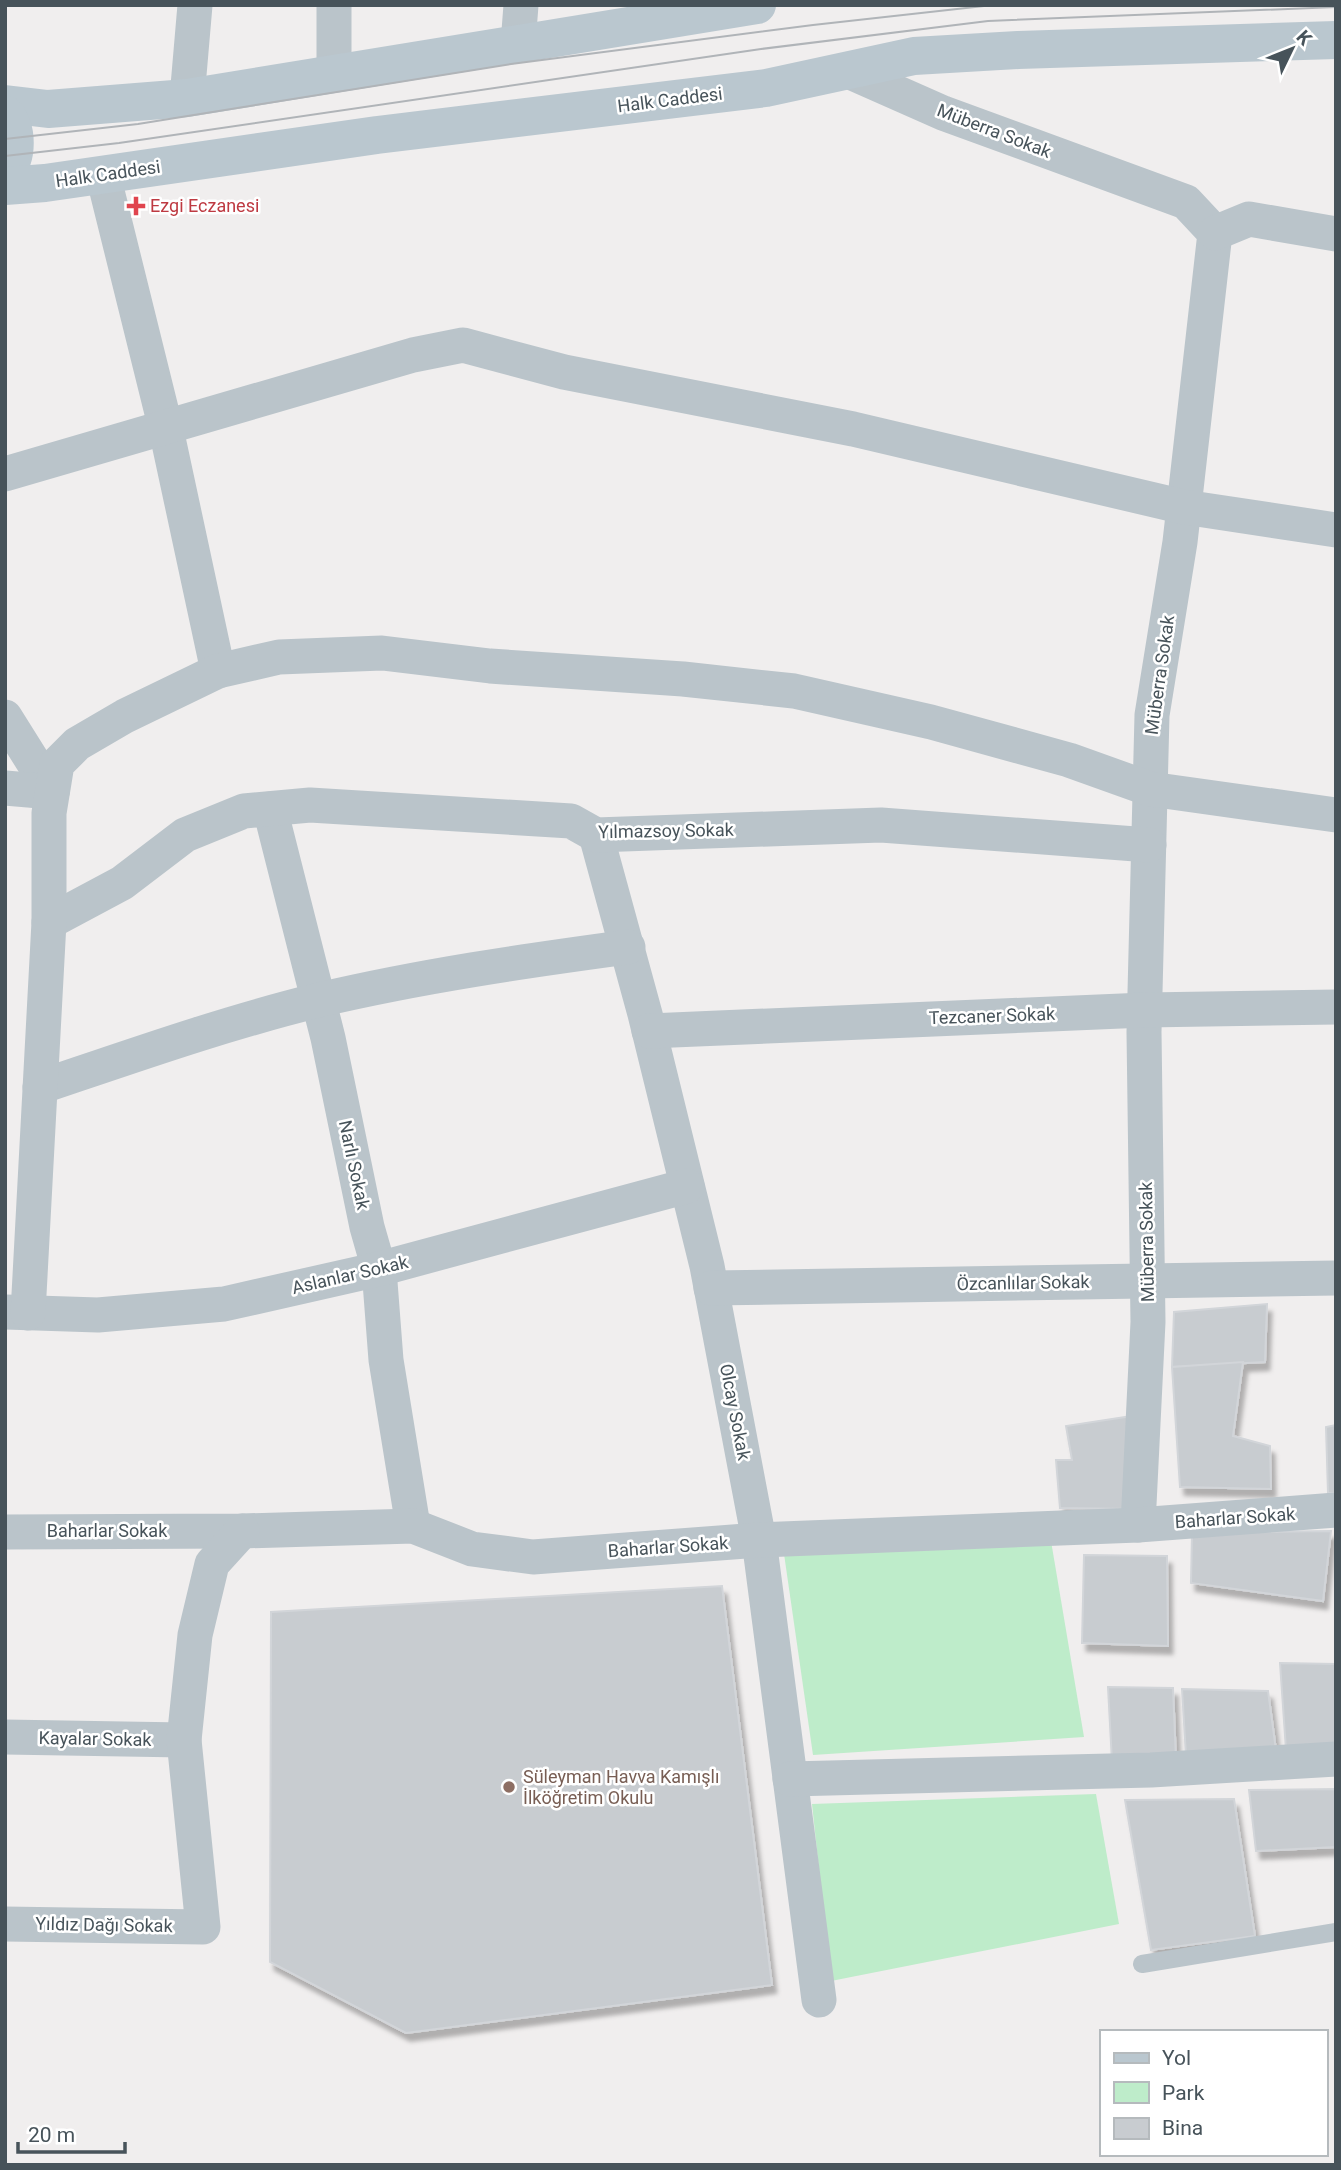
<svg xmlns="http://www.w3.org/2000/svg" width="1341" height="2170" font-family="Roboto,sans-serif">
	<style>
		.green { fill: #beecca }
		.building { fill: #c8ccd0; stroke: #d2d5d9; stroke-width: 2; filter: url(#shadow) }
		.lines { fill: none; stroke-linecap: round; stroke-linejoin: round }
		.lane { stroke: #bac4ca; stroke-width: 18 }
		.street { stroke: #bac4ca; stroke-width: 35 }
		.secondary { stroke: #bac7cf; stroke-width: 38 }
		.tram { stroke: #b0b4b8; stroke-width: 2 }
		.health-dot { fill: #e0444e; stroke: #fff; stroke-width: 2.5 }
		.education-dot { fill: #8d6e63; stroke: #fff; stroke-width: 2.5 }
		.labels { text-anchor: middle; stroke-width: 5; stroke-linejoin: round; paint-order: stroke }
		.street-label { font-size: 18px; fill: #47535a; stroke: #fff }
		.health-label { font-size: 18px; fill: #be3a42; stroke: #fff; text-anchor: start }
		.education-label { font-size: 18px; fill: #785e54; stroke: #fff; text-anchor: start }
	</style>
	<defs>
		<filter id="shadow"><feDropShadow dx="4.5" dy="8" stdDeviation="2" flood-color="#0004"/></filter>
	</defs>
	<rect width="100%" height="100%" fill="#f0eeee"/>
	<g class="green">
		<polygon points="1049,1529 1084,1737 813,1755 782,1540"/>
		<polygon points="1096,1794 1119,1924 831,1981 812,1804"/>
	</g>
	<g class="building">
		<polygon points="1267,1304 1265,1362 1172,1367 1174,1312"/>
		<polygon points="1243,1362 1233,1436 1270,1446 1271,1489 1180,1487 1172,1367"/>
		<polygon points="1132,1416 1132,1509 1060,1508 1056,1460 1072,1460 1066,1426"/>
		<polygon points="1336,1425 1336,1493 1328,1493 1326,1427"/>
		<polygon points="1331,1531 1323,1601 1191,1583 1192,1533"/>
		<polygon points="1084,1555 1167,1556 1168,1646 1082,1643"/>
		<polygon points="722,1586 772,1985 406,2033 270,1962 271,1612"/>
		<polygon points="1280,1663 1336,1664 1336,1748 1286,1750"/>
		<polygon points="1108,1687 1173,1688 1176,1760 1112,1762"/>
		<polygon points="1182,1689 1268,1691 1276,1750 1186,1756"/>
		<polygon points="1336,1789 1336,1847 1256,1851 1249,1790"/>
		<polygon points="1234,1799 1255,1936 1151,1950 1125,1800"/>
	</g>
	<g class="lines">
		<polyline class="lane" points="1142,1964 1336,1932"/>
		<g class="street">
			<polyline points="518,44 521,5"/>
			<polyline points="848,71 943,113 1186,202 1215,233 1180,542 1152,715 1144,1032 1148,1322 1138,1525"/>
			<polyline points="334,73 334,5"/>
			<polyline points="187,98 195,5"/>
			<polyline points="103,175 166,429 218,671"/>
			<polyline points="1215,233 1249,219 1336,234"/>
			<polyline points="5,474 413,355 463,345 564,372 853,429 1184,507 1336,530"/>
			<polyline points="5,717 52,792"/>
			<polyline points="5,788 52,792"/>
			<polyline points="270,809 328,1038 367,1227 379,1269 386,1360 413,1526"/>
			<polyline points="596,835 645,1014 707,1266 759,1540 819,2000"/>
			<polyline points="49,922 122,883 185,835 244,811 310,805 571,821 596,835 881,825 1149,845"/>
			<polyline points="649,1031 1145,1010 1336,1007"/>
			<path d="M40 1087C132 1056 225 1023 319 1000 421 976 524 961 628 947"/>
			<polyline points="711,1288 1336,1278"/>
			<polyline points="6,1312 98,1315 224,1304 379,1269 687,1186"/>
			<polyline points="28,1313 49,922 49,813 57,764 77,744 125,716 218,671 279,657 382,653 490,666 683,679 794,691 931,722 1069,760 1150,789 1336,815"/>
			<polyline points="5,1532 242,1531 413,1526 472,1549 533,1557 759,1540 1138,1525 1336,1510"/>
			<polyline points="5,1737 184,1740"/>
			<polyline points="790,1779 1151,1770 1336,1759"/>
			<polyline points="5,1924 203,1927 184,1740 195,1635 212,1564 242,1531"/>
		</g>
		<g class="secondary">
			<polyline points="5,104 48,109 187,98 757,5"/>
			<path d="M5 114C18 129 18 157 5 172"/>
			<polyline points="5,186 45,183 377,135 766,88 914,56 1018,50 1336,40"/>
		</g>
		<g class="tram">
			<polyline points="5,139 138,124 511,64 813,25 993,5"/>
			<polyline points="5,156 119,143 761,49 988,21 1336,7"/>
		</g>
	</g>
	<path class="health-dot" d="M132.5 195.5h7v7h7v7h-7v7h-7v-7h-7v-7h7z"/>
	<circle class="education-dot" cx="509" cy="1787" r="7"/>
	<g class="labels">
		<g class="street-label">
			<text transform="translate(670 100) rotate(-7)" y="6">Halk Caddesi</text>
			<text transform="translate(994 131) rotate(21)" y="6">Müberra Sokak</text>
			<text transform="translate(108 174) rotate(-8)" y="6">Halk Caddesi</text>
			<text transform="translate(1160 675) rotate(-82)" y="6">Müberra Sokak</text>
			<text transform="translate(666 831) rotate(-1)" y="6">Yılmazsoy Sokak</text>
			<text transform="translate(992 1016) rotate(-2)" y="6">Tezcaner Sokak</text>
			<text transform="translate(354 1165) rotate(78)" y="6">Narlı Sokak</text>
			<text transform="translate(1147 1242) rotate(-91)" y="6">Müberra Sokak</text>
			<text transform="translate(350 1275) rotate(-13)" y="6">Aslanlar Sokak</text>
			<text transform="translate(1023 1283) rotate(-1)" y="6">Özcanlılar Sokak</text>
			<text transform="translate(735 1412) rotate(79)" y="6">Olcay Sokak</text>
			<text transform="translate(1235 1518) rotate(-4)" y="6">Baharlar Sokak</text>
			<text x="107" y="1537">Baharlar Sokak</text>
			<text transform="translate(668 1547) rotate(-4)" y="6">Baharlar Sokak</text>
			<text transform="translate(95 1739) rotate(1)" y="6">Kayalar Sokak</text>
			<text transform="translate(104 1925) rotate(1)" y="6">Yıldız Dağı Sokak</text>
		</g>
		<g class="health-label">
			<text x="150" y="212">Ezgi Eczanesi</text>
		</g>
		<g class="education-label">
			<text x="523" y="1783">Süleyman Havva Kamışlı<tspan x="523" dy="21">İlköğretim Okulu</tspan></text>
		</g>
	</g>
	<rect width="1341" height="2170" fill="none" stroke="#47535a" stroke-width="14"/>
	<rect x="1100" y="2030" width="228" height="126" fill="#ffffff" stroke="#b5babd" stroke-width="2"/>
	<rect x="1114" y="2053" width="35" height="10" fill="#bac7cf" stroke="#b5babd" stroke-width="2"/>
	<text x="1162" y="2065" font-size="21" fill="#47535a">Yol</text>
	<rect x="1114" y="2082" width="35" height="21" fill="#beecca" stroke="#b5babd" stroke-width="2"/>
	<text x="1162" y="2100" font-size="21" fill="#47535a">Park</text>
	<rect x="1114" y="2118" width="35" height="21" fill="#c8ccd0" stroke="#b5babd" stroke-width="2"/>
	<text x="1162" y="2135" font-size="21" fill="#47535a">Bina</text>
	<g transform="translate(1292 49) rotate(47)" stroke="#ffffff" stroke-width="5" paint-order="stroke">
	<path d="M0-5L12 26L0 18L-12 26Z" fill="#47535a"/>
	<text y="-10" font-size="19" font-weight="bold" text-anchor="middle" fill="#47535a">K</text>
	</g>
	<path d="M18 2142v10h107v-10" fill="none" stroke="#47535a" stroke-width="3.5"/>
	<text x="28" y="2142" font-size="21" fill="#47535a" stroke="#ffffff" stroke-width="5" paint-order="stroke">20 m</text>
</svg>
